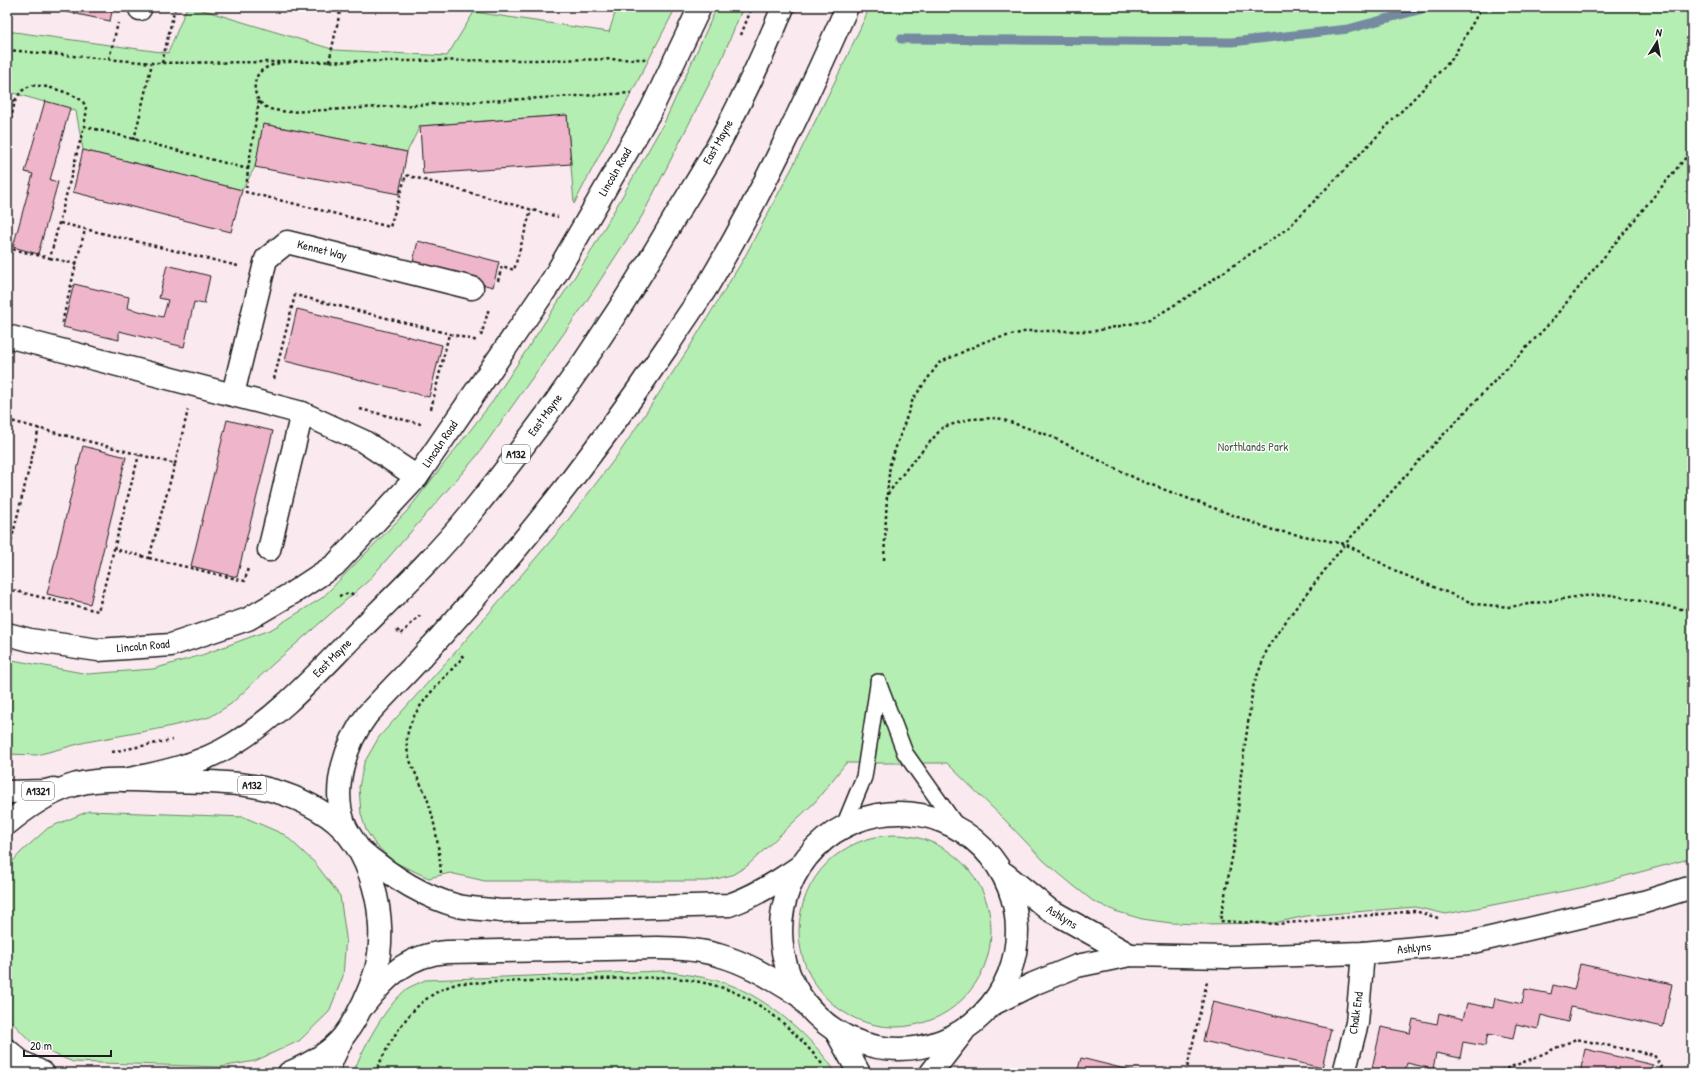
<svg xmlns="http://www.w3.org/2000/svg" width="1699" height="1080" font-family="'Patrick Hand',sans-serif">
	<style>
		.green { fill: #b5eeb2; stroke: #688567 }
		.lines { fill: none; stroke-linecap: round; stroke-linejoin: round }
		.stream { stroke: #758aa1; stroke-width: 9 }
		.building { fill: #efb6cb; stroke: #1c1c1c }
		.service-casing { stroke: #1c1c1c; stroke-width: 18 }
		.minor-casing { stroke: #1c1c1c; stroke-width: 25 }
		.tertiary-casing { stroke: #1c1c1c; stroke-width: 25 }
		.primary-casing { stroke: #1c1c1c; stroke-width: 25 }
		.path { stroke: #1c1c1c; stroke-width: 2.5; stroke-dasharray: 3 3; stroke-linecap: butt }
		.service { stroke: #fff; stroke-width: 15 }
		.minor { stroke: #fff; stroke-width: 22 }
		.tertiary { stroke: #fff; stroke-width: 22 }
		.primary { stroke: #fff; stroke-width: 22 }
		.labels { text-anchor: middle; stroke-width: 3; stroke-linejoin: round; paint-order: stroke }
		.shield { fill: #fff; stroke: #606060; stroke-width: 1 }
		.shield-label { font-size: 11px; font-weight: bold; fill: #1c1c1c }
		.street-label { font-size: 12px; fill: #1c1c1c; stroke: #fff }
		.park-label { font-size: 12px; fill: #4a5b49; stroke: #fff }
	</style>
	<rect width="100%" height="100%" fill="#fae9ef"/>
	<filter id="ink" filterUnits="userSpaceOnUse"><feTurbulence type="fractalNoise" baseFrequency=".025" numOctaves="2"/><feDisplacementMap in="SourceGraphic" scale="8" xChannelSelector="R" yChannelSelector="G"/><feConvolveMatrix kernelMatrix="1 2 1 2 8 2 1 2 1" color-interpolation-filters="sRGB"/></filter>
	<g filter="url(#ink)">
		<g class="green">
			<polygon points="187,7 193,7 335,50 447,56 474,12 609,32 617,7 676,7 574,204 567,115 420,126 407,152 264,124 255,167 242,190 83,150 76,111 13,93 7,107 7,31 168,53"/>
			<polygon points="717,7 743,7 721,61 642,216 584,305 476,457 368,581 273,664 231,704 210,717 163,728 86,742 37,755 7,754 7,659 88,674 153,669 202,655 272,629 322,598 408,510 493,401 589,255 665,121"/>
			<polygon points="870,7 1692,7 1692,858 1585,887 1446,914 1415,907 1306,916 1274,923 1200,924 1171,923 1142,919 1115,911 1093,901 1074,886 1044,861 1006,821 947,763 846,763 815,802 747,866 732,875 708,881 485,881 450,873 429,878 394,862 375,844 366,830 361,814 359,787 364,763 379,737 459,648 565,524 620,452 687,351 743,260 792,168 844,63"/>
			<polygon points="89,811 244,817 285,835 315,863 340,896 346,937 343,976 329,1012 299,1041 255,1061 220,1067 73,1062 35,1046 7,1017 7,868 20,853 48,828"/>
			<circle cx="895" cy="931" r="96"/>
			<path d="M662 971C684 974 707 977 728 984 767 998 814 1038 836 1073H353C364 1046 385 1006 408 988 413 985 420 983 425 980Z"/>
		</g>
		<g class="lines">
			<polyline class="stream" points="901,39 1232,42 1348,29 1430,7"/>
		</g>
		<g class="building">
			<polygon points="43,7 113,7 110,21"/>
			<polygon points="45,101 70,108 50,180 58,182 38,254 13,247 33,174 25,172"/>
			<polygon points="567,115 571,164 423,174 420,126"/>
			<polygon points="263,124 407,152 399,194 255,167"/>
			<polygon points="83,150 242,190 231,232 73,192"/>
			<polygon points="418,241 499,262 493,287 412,266"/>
			<polygon points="167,265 210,276 204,304 194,302 184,347 119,331 119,340 63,327 74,284 129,297 127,308 163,317 168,300 159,298"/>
			<polygon points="297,309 442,345 429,397 285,361"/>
			<polygon points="227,420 273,431 237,577 191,566"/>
			<polygon points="83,446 126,457 90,604 47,594"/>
			<polygon points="1580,964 1672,984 1663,1027 1571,1007 1568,1022 1541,1015 1538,1029 1516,1024 1513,1039 1488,1034 1485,1046 1463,1042 1460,1058 1436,1053 1433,1069 1407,1063 1405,1073 1371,1073 1381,1027 1410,1033 1413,1019 1437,1024 1439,1013 1463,1019 1467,1003 1493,1008 1495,998 1522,1004 1525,989 1551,994 1553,985 1574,990"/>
			<polygon points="1213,1001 1331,1029 1322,1068 1203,1041"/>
			<polygon points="1585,1049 1653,1065 1651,1073 1580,1073"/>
			<polygon points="1081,1058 1141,1073 1077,1073"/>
		</g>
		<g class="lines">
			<defs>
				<g id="service">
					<polyline points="878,682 905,753 958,828"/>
					<polyline points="843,828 864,777 878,685"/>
				</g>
				<g id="minor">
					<polyline points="140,9 141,7"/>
					<polyline points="7,336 302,413 363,441 417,477"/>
					<polyline points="233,394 266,259 287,242 472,288"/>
					<polyline points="269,550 302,413"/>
					<polyline points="7,634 30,640 98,650 171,645 248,619 294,592 335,565 417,477 553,279 651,110 700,7"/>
					<polyline points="837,1033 859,1073"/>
					<polyline points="931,1073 963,1032"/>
					<polyline points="1344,1073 1357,1023 1363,953"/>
				</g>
				<g id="tertiary">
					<circle cx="899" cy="931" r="118"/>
					<path d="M359 849C388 874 420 896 458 906 472 909 487 909 501 911L729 905C755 896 777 882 799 867"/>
					<polyline points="1005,874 1048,909 1130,955"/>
					<polyline points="995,1003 1033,984 1077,966 1130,955 1227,957 1363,953 1469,943 1644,902 1692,887"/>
					<path d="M364 1005C387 975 409 955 447 952L657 948C677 948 698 949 718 955 748 963 774 980 800 996"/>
				</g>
				<g id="primary">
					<path d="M124 780C161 773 201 764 233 744 281 715 319 671 358 632 396 594 436 556 470 514 546 421 615 321 675 217 693 187 713 157 728 126 748 87 767 47 783 7"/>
					<polyline points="7,792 46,791 54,789"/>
					<path d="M7 824C25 809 45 795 68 787 95 777 130 780 159 781 220 782 274 779 328 816 372 847 389 919 376 970 369 993 358 1017 343 1037 330 1053 308 1065 289 1073"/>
					<path d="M359 849C354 841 347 832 344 823 331 787 346 743 367 715 391 689 417 663 441 636 523 545 599 449 667 347 680 326 695 306 708 285 761 196 805 102 847 7"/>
					<polyline points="7,1050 20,1061 43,1073"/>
					<polyline points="328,1073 332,1060 341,1041"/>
				</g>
			</defs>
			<use href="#service" class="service-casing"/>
			<use href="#minor" class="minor-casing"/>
			<use href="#tertiary" class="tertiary-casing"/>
			<use href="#primary" class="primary-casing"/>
			<g class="path">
				<polyline points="741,35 752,7"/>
				<polyline points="7,50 152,63 646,59"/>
				<polyline points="109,59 118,23"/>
				<polyline points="329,62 341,7"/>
				<polyline points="162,63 175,7"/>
				<path d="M279 63C273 65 265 67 260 72 251 82 254 101 266 107 273 111 282 111 290 112L631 93"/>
				<polyline points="7,100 15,101 7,136"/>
				<path d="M15 101C19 94 22 89 30 86 40 83 77 94 83 102 89 110 85 118 84 126"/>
				<polyline points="134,140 152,63"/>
				<polyline points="248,169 259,101"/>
				<polyline points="60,223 238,266"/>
				<polyline points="7,248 50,258 84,126 248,169 246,192 390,227 406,175 558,217"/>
				<polyline points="50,258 76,264 62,323"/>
				<polyline points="76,264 85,230"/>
				<polyline points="498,281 502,266 514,270 531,210"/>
				<polyline points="481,336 489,308"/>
				<polyline points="274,379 295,295 478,341"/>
				<polyline points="360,409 421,424"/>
				<polyline points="431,409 449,334"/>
				<polyline points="7,420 175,464 149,558 114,549 98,611 7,589"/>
				<polyline points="175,464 188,410"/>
				<polyline points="887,495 890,464 913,399 939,363 986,341 1028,331 1095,331 1150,320 1189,296 1288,228 1452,59 1482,7"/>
				<polyline points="114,549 139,455"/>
				<polyline points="7,558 39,428"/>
				<polyline points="149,558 245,581 248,567"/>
				<polyline points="884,560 887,495 908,467 943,427 971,419 998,418 1048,435 1141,481 1273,530 1345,544 1400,573 1475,604 1509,607 1582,596 1611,595 1681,609 1692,609"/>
				<polyline points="339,596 350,593 357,596"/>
				<polyline points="397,630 401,634 419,616 422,618"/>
				<polyline points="112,752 172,740"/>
				<path d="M441 873C439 848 435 822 427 798 419 777 402 756 408 732 414 705 445 678 463 657L459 653"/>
				<polyline points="1438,918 1415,911 1277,924 1220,921 1236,837 1241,774 1253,687 1268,647 1291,614 1345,544 1425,454 1548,325 1692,150"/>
				<path d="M375 1073C393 1034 415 994 460 983L669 977C690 980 710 983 729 990 767 1005 797 1033 822 1064"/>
				<polyline points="1186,1073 1207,982"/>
				<polyline points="1495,1073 1529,1060 1576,1039 1654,1055 1662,1069 1661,1073"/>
			</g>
			<use href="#service" class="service"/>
			<use href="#minor" class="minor"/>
			<use href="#tertiary" class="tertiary"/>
			<use href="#primary" class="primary"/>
		</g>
	</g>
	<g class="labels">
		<g class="shield">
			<rect x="502" y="445" width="28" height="18" rx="3"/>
			<rect x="238" y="776" width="28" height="18" rx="3"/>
			<rect x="22" y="782" width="32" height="18" rx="3"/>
		</g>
		<g class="shield-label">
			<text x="516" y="458">A132</text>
			<text x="252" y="789">A132</text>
			<text x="38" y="795">A1321</text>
		</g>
		<g class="street-label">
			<text transform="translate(718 142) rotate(-61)" y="4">East Mayne</text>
			<text transform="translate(615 172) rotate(-60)" y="4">Lincoln Road</text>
			<text transform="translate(322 250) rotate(14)" y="4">Kennet Way</text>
			<text transform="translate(545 415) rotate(-54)" y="4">East Mayne</text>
			<text transform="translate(440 444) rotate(-56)" y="4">Lincoln Road</text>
			<text transform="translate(143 646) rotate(-5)" y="4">Lincoln Road</text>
			<text transform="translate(332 658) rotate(-45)" y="4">East Mayne</text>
			<text transform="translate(1062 917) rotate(32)" y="4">Ashlyns</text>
			<text transform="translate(1414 948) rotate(-6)" y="4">Ashlyns</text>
			<text transform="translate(1356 1013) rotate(-82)" y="4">Chalk End</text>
		</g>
		<g class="park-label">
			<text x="1253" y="451">Northlands Park</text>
		</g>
	</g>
	<rect width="1699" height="1080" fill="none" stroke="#fff" stroke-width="24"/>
	<rect x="12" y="12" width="1675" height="1056" fill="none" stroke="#1c1c1c" stroke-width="1.5" filter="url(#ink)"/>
	<g transform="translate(1657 42) rotate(11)" stroke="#ffffff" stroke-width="3" paint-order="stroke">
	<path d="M0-3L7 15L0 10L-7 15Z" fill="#1c1c1c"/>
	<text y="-6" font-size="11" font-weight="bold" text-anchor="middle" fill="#1c1c1c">N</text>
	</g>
	<path d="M24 1050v6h87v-6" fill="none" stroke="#1c1c1c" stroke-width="2"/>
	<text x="30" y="1050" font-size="12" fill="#1c1c1c" stroke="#ffffff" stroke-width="3" paint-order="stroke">20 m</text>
</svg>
